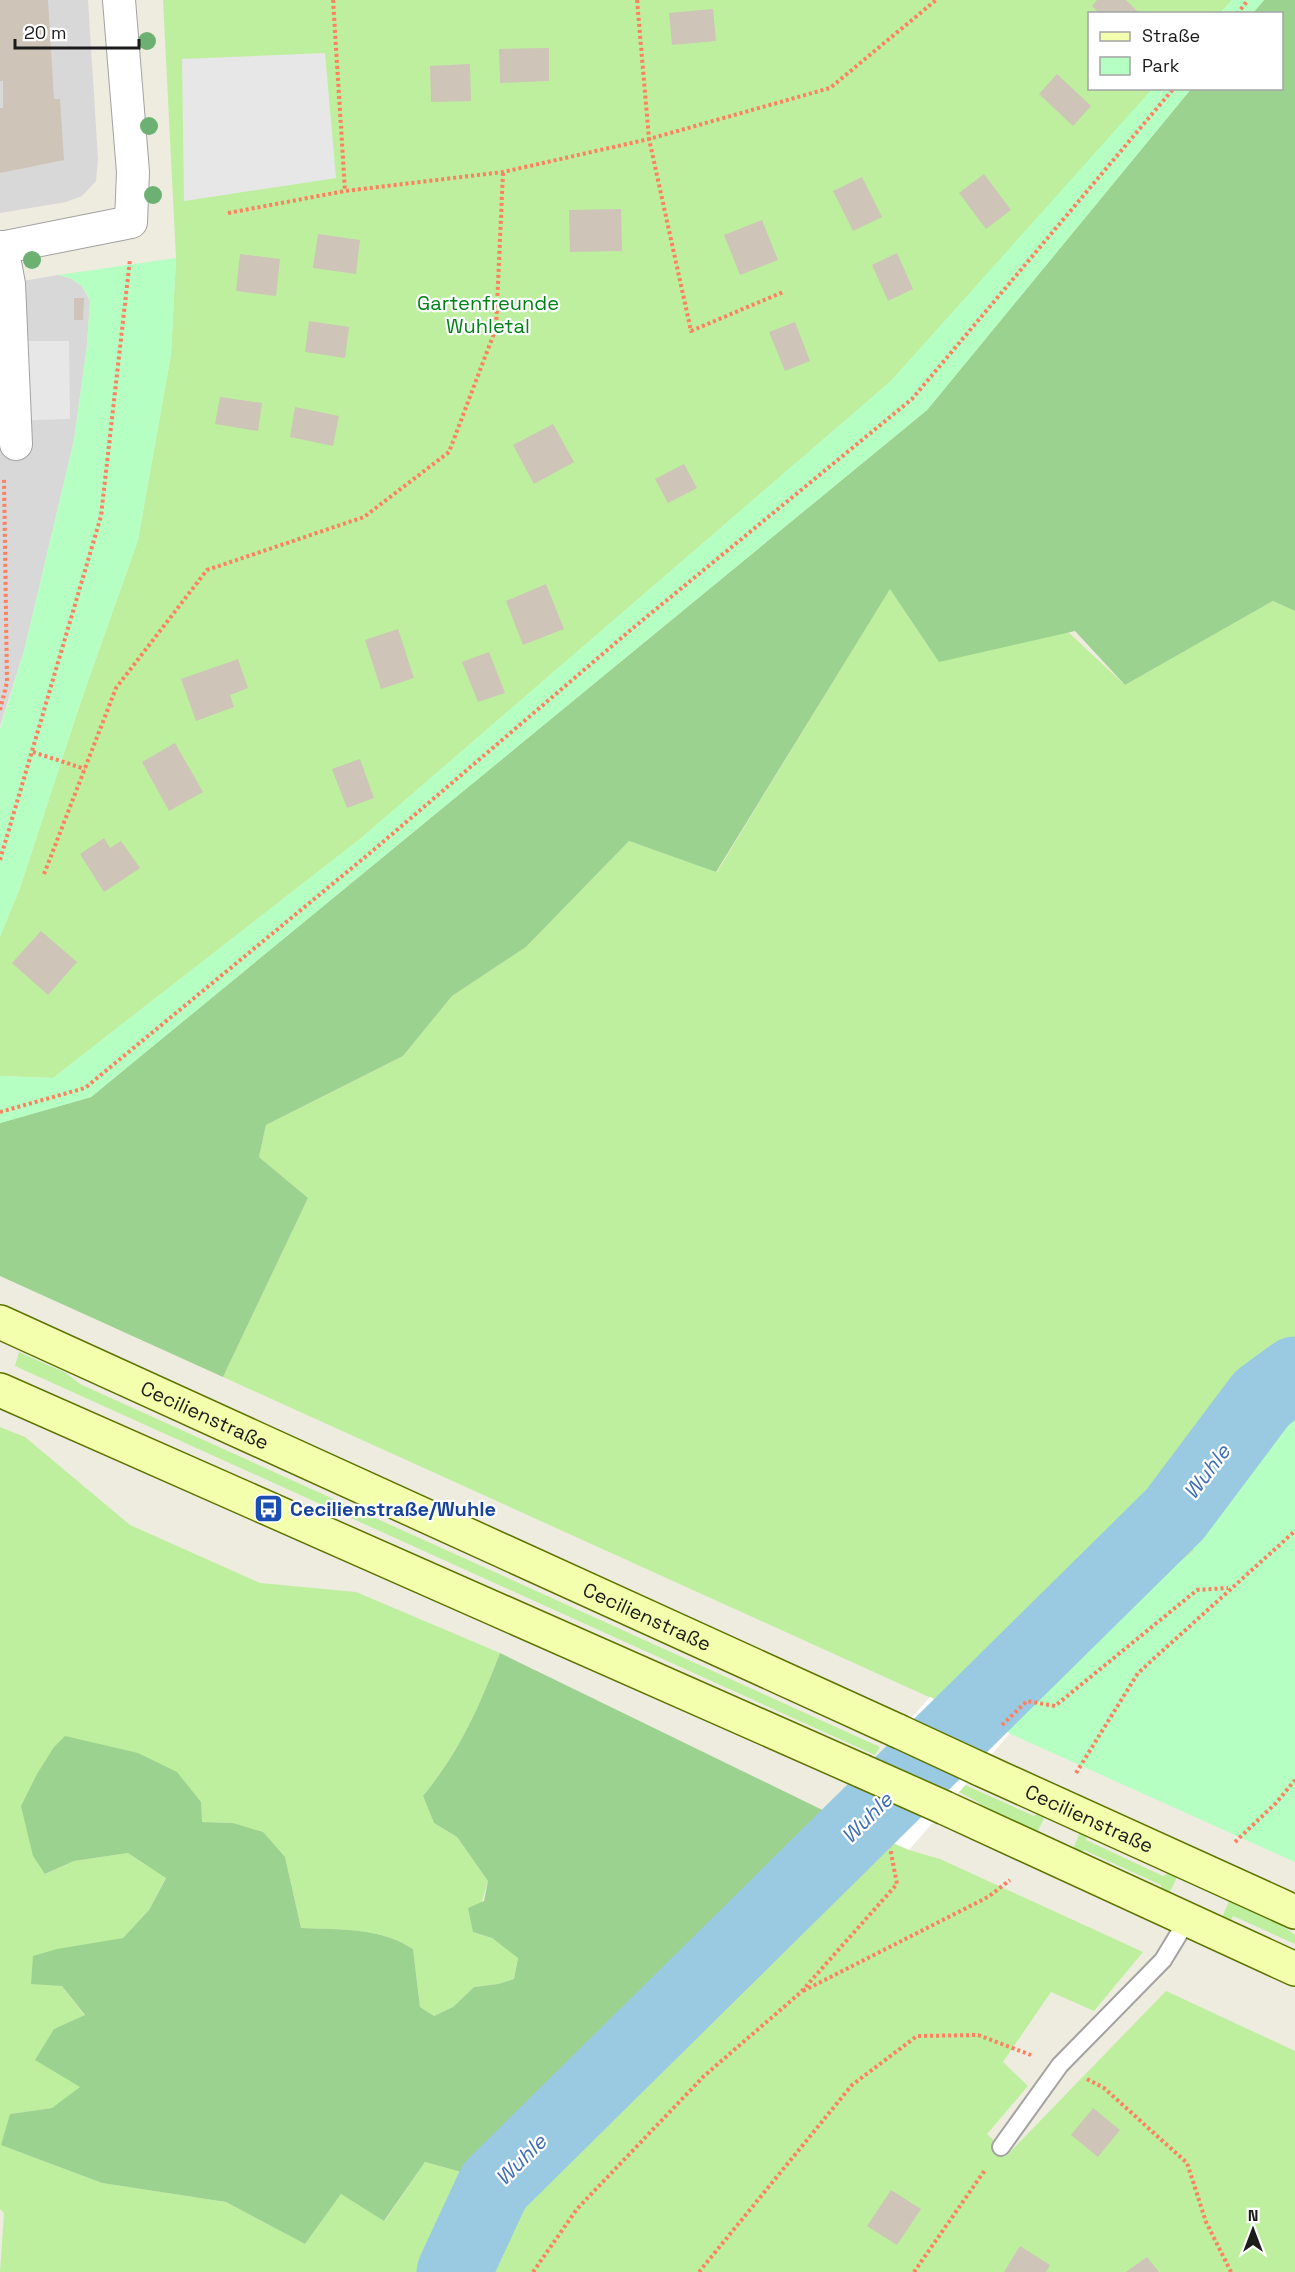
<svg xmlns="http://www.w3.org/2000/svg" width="1295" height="2272" font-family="'Space Grotesk',sans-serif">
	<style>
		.residential { fill: #d9d8d8 }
		.grass { fill: #beef9f }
		.forest { fill: #9cd28f }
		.park { fill: #b5ffc2 }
		.parking { fill: #e7e7e7 }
		.pier { fill: #fff }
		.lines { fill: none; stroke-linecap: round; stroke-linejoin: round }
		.river { stroke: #9acae1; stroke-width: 75 }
		.building { fill: #cec4b8 }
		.lane-casing { stroke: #a2a2a2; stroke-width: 20 }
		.street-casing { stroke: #a2a2a2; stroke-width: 34 }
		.secondary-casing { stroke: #5c7400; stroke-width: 36 }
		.path { stroke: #ff7f5f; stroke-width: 4; stroke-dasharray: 3 3; stroke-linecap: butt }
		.lane { stroke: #fff; stroke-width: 16 }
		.street { stroke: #fff; stroke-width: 32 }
		.secondary { stroke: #f3ffac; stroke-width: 33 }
		.secondary-bridge-casing { stroke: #5c7400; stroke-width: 36; stroke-linecap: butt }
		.secondary-bridge { stroke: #f3ffac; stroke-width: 33 }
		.tree { fill: #6cb172 }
		.labels { text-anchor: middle; stroke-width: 4.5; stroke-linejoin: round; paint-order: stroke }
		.park-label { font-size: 20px; fill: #018218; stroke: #fff }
		.street-label { font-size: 20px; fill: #1b1b1b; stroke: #fff }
		.transit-label { font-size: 20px; font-weight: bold; fill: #164399; stroke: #fff; text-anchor: start }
		.water-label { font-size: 21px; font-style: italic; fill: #3f6eb3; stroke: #fff }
	</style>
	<rect width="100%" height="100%" fill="#eeebdf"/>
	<g class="residential">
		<polygon points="0,0 88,0 98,159 96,181 82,196 66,202 0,213"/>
		<polygon points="58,275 70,278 82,286 90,301 87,345 74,440 24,651 0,726 0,285"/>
	</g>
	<g class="grass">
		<polygon points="163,0 1232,0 1220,13 1090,14 1090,88 1153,89 891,381 360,839 53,1078 0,1076 0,937 20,888 80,704 138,540 171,354 176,258"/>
		<polygon points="890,588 939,661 1068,632 1125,685 1273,601 1295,611 1295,1397 1276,1413 1194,1551 1086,1631 995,1727 223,1377 308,1198 259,1157 266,1125 403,1056 452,996 526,947 629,841 717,872"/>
		<polygon points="19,1352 66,1373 80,1384 880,1747 875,1755 15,1366"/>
		<path d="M0 1427 25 1437 130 1525 260 1583 356 1592 500 1653C479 1707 460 1751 423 1796L434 1823 457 1837 488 1881 473 1932 492 1938 518 1957 514 1979 498 1984 474 1987 453 2007 434 2016 420 2007 413 1949C379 1927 340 1930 301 1928L285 1857 233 1823 201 1822 33 1856 46 1874 74 1861 128 1853 166 1877 149 1910 123 1938 91 1945 62 1986 85 2016 54 2029 81 2087 53 2108 10 2114 2 2145 102 2183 226 2202 305 2244 341 2194 385 2221 425 2162 487 2179 845 1821 909 1850 940 1859 1143 1952 1094 2011 1051 1992 1003 2062 1028 2086 987 2134 1008 2154 1166 1991 1295 2051V2272H0L4 2213 0 2209Z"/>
		<polygon points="965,1785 1034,1816 1039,1813 1045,1816 1036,1835 994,1816 978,1802 959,1792"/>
		<polygon points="1080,1832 1087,1835 1086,1840 1163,1876 1171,1872 1178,1875 1168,1896 1161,1893 1161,1885 1084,1850 1077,1854 1072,1852"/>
		<polygon points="1230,1899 1270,1917 1295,1935 1295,1944 1233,1916 1229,1924 1221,1920"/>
	</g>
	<g class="forest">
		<polygon points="1264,0 1295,0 1295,611 1273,601 1125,685 1075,631 939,662 890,589 716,872 629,841 526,947 452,996 403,1056 266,1125 259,1157 308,1198 223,1377 0,1276 0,1123 91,1097 927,410 1191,89 1282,88 1282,14 1253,13"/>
		<path d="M500 1653 845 1821 487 2179 425 2162 384 2221 341 2194 305 2244 226 2202 102 2183 1 2145 10 2114 52 2108 80 2087 35 2060 54 2029 85 2015 62 1986 31 1984 33 1956 57 1949 123 1938 149 1910 166 1878 128 1853 74 1861 45 1874 33 1856 21 1806 37 1774 54 1747 65 1736 138 1753 177 1772 201 1802 202 1822 233 1823 263 1832 285 1857 301 1928C341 1930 379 1927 413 1949L420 2007 434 2016 453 2007 474 1987 498 1984 514 1979 518 1958 492 1938 473 1932 468 1908 484 1901 488 1881 457 1837 434 1823 423 1796C460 1751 479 1707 500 1653Z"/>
	</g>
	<g class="park">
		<polygon points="1232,0 1264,0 1253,13 1220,13"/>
		<polygon points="1153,88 1191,89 927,410 91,1097 0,1123 0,1076 53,1078 360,839 891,381"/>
		<polygon points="176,258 171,354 138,540 80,704 20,888 0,937 0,729 24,651 74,440 87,345 90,300 82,286 70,278 58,275"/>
		<polygon points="1295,1397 1295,1862 995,1727 1086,1631 1194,1551 1192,1511 1276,1413"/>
	</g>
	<g class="parking">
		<polygon points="325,53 336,178 184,201 182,59"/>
		<polygon points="2,341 69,341 70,419 4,421"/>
	</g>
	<polygon class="pier" points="930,1697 1010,1733 909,1850 827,1813"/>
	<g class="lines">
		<polyline class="river" points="454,2272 494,2186 1175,1514 1262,1398 1295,1374"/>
	</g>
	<g class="building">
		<polygon points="0,0 48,0 54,99 60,99 64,160 0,173 0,108 3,108 3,81 0,81"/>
		<polygon points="1097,0 1126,0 1140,14 1100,14 1092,6"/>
		<polygon points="713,9 716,41 672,45 669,13"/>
		<polygon points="549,48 549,81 500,83 499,49"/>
		<polygon points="470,64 471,101 431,102 430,66"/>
		<polygon points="1057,74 1091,106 1073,126 1039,94"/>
		<polygon points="984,174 1011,210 986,229 959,193"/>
		<polygon points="862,177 882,217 853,231 833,191"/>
		<polygon points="621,209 622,251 570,252 569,210"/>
		<polygon points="762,220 778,260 740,275 724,235"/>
		<polygon points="318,234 360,240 356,274 313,268"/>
		<polygon points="897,253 913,289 888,301 872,265"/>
		<polygon points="240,254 280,259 276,296 236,291"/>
		<polygon points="74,298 84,298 83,320 74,320"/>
		<polygon points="309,321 349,327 345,358 305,352"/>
		<polygon points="795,322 810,361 785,371 769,332"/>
		<polygon points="220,397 262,403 258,431 215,424"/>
		<polygon points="295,407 339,416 333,446 290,437"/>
		<polygon points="553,424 574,462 534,484 513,445"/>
		<polygon points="684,464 697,488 668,503 655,479"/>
		<polygon points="546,584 564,629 523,645 506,601"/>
		<polygon points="398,629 414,678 381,689 365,640"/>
		<polygon points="489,652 505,693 478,702 462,662"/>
		<polygon points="238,659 248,688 230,695 234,707 196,721 181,679"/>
		<polygon points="175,743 203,792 169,811 142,762"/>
		<polygon points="360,759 374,798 347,808 332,769"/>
		<polygon points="104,838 110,848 121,841 140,868 104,892 80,854"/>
		<polygon points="41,931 77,962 48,995 12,963"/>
		<polygon points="1093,2108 1120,2130 1098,2157 1071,2135"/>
		<polygon points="891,2190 921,2209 897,2245 867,2226"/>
		<polygon points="1020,2246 1050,2265 1046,2272 1004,2272"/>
		<polygon points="1147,2257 1159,2272 1126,2272"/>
	</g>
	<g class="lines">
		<defs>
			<polyline id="lane" points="1001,2147 1060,2065 1163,1960 1188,1919"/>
			<g id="street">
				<polyline points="2,247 9,284 16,444"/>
				<polyline points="0,248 131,222 133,172 119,0"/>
			</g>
			<g id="secondary">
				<path id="s1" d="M0 1322 898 1731"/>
				<polyline points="0,1390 862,1771"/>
				<path id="s2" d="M980 1769 1295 1912"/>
				<polyline points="945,1808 1295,1969"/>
			</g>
		</defs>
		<use href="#lane" class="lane-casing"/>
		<use href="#street" class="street-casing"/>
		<use href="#secondary" class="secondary-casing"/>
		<g class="path">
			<polyline points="333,0 345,191"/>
			<polyline points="637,0 649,139 691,331 783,292"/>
			<polyline points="1237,14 1248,0"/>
			<polyline points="228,213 345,191 503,172 649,139 830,88 936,0"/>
			<polyline points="0,710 7,682 4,478"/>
			<polyline points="33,752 85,769"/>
			<polyline points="0,860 101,516 130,259"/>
			<polyline points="44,874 116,688 207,570 364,517 449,452 496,328 503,172"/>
			<polyline points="0,1112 85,1088 370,853 633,628 912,399 1174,88"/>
			<polyline points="1002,1725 1027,1701 1055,1706 1197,1590 1228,1588"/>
			<polyline points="1076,1773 1138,1673 1295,1531"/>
			<polyline points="1235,1842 1276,1803 1295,1780"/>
			<polyline points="803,1991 988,1897 1010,1880"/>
			<polyline points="1087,2079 1104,2088 1187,2163 1206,2222 1231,2272"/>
			<polyline points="533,2272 577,2209 704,2076 800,1993 897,1884 890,1848"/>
			<polyline points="699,2272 852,2085 917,2036 978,2035 1031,2055"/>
			<polyline points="914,2272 985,2170"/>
		</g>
		<use href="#lane" class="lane"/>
		<use href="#street" class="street"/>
		<use href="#secondary" class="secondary"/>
		<defs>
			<g id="secondary-bridge">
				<polyline points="898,1731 980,1769"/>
				<polyline points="862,1771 945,1808"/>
			</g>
		</defs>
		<use href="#secondary-bridge" class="secondary-bridge-casing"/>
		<use href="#secondary-bridge" class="secondary-bridge"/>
	</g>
	<g class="tree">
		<circle cx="147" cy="41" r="9"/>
		<circle cx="149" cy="126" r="9"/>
		<circle cx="153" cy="195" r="9"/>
		<circle cx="32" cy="260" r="9"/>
	</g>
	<defs>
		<symbol id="bus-square" viewBox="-11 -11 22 22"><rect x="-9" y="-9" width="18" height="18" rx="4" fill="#1a4fb4" stroke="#fff"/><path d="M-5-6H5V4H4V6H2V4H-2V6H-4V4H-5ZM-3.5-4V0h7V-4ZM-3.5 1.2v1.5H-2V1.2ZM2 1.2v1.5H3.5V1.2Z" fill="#fff"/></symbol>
	</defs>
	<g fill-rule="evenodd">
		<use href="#bus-square" x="252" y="1492" width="33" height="33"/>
	</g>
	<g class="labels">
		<g class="park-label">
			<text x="488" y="310">Gartenfreunde<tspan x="488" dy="23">Wuhletal</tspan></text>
		</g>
		<g class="street-label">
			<text dy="7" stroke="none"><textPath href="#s1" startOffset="225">Cecilienstraße</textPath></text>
			<text dy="7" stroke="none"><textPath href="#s1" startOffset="711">Cecilienstraße</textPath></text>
			<text dy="7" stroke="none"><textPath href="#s2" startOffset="120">Cecilienstraße</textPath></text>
		</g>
		<g class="transit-label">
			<text x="290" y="1516">Cecilienstraße/Wuhle</text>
		</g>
		<g class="water-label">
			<text transform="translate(1207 1472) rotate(-53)" y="7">Wuhle</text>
			<text transform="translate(867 1818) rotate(-45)" y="7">Wuhle</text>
			<text transform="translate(521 2160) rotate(-45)" y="7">Wuhle</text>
		</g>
	</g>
	<rect x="1088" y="12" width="195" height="78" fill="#ffffff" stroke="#a4a4a4" stroke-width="1.5"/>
	<rect x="1100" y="32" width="30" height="9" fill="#f3ffac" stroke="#a4a4a4" stroke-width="1.5"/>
	<text x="1142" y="42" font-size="18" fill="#1b1b1b">Straße</text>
	<rect x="1100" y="57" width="30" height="18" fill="#b5ffc2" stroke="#a4a4a4" stroke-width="1.5"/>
	<text x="1142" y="72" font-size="18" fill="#1b1b1b">Park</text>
	<g transform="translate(1253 2230)" stroke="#ffffff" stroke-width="4.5" paint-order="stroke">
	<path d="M0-4.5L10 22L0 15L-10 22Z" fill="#1b1b1b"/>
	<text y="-9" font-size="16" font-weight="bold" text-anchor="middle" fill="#1b1b1b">N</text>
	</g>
	<path d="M15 39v9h124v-9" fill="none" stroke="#1b1b1b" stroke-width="3"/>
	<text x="24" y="39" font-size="18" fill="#1b1b1b" stroke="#ffffff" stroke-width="4.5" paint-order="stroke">20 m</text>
</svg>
